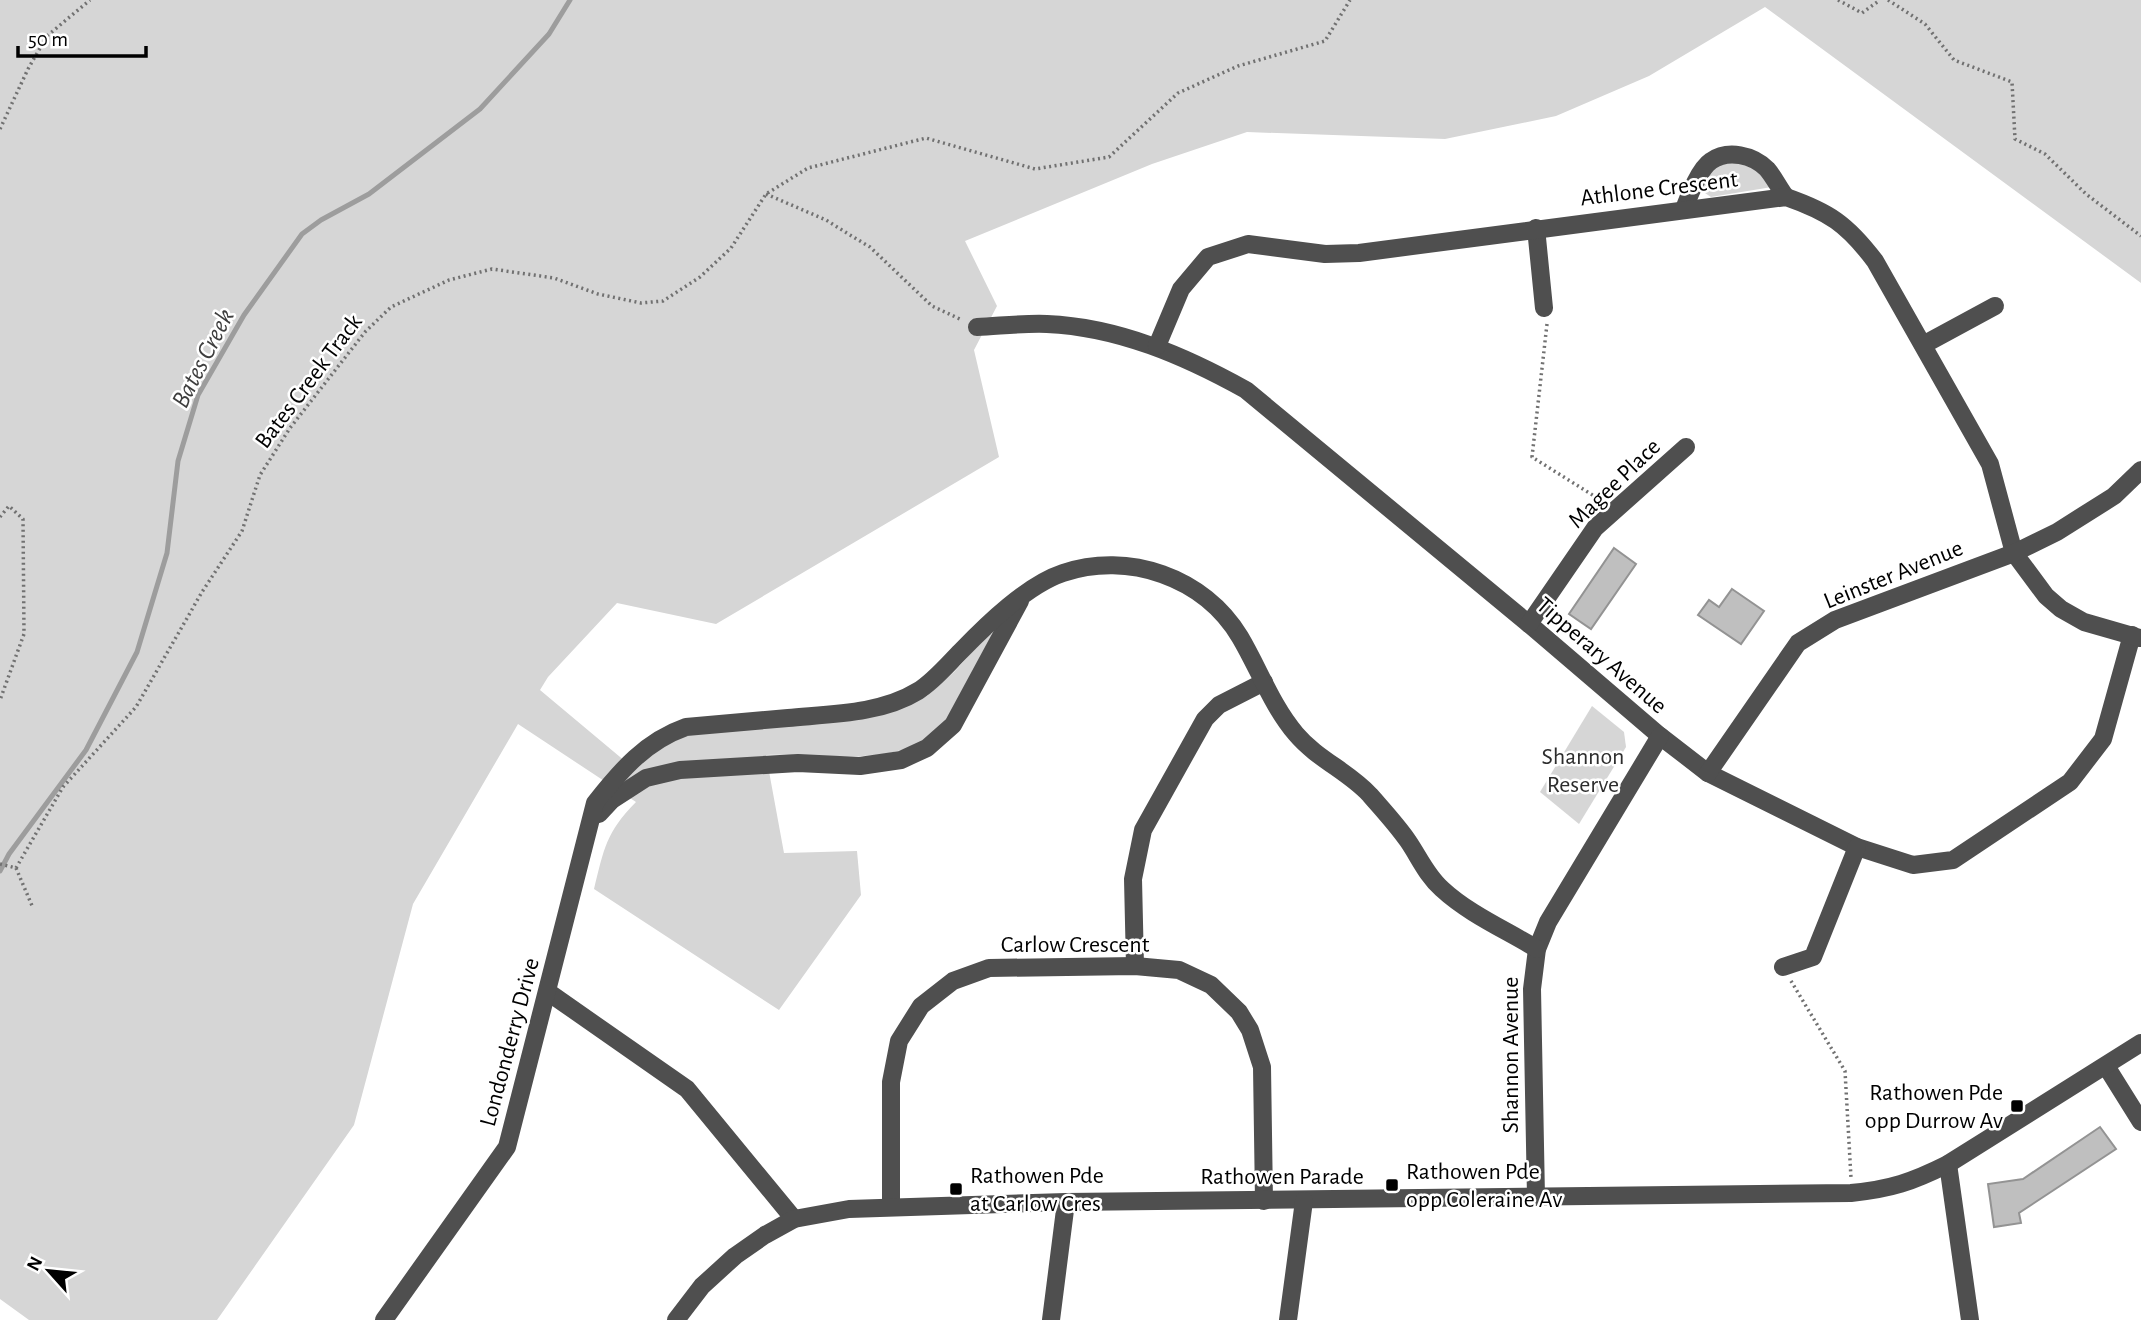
<svg xmlns="http://www.w3.org/2000/svg" width="2141" height="1320" font-family="'Alegreya Sans',sans-serif">
	<style>
		.green { fill: #d6d6d6 }
		.lines { fill: none; stroke-linecap: round; stroke-linejoin: round }
		.stream { stroke: #9d9d9d; stroke-width: 5 }
		.building { fill: #bfbfbf; stroke: #939393; stroke-width: 2 }
		.path { stroke: #717171; stroke-width: 3.5; stroke-dasharray: 2 3.5; stroke-linecap: butt }
		.minor { stroke: #4f4f4f; stroke-width: 18 }
		.poi-dot { fill: #000; stroke: #fff; stroke-width: 2.5 }
		.labels { text-anchor: middle; stroke-width: 5; stroke-linejoin: round; paint-order: stroke }
		.street-label { font-size: 24px; fill: #000; stroke: #fff }
		.park-label { font-size: 24px; fill: #2d2d2d; stroke: #fff }
		.poi-label { font-size: 24px; fill: #000; stroke: #fff; text-anchor: start }
		.water-label { font-size: 26px; font-style: italic; fill: #3e3e3e; stroke: #fff }
	</style>
	<rect width="100%" height="100%" fill="#fff"/>
	<g class="green">
		<path d="M0 0H2141V283L1765 7 1649 76 1556 116 1445 139 1247 132 1152 164 965 241 997 306 974 350 999 457 716 624 617 603 548 677 540 690 632 767 671 740 689 735 894 711 927 696 954 672 989 633 993 635C979 662 966 691 950 717 914 772 822 753 766 755L784 853 857 851 861 895 779 1010 594 889C604 849 606 832 636 802L518 724 413 904 354 1125 217 1320H29L0 1299Z"/>
		<path d="M1728 161 1752 165 1772 187 1711 197 1702 191C1703 175 1716 168 1728 161Z"/>
		<polygon points="1592,706 1624,732 1626,747 1579,824 1540,792"/>
	</g>
	<g class="lines">
		<polyline class="stream" points="0,871 9,854 86,750 137,652 167,553 178,461 198,395 244,315 302,234 321,220 369,194 480,109 549,34 570,0"/>
	</g>
	<g class="building">
		<polygon points="1614,548 1636,564 1591,629 1569,614"/>
		<polygon points="1732,589 1764,611 1741,644 1698,615 1709,600 1719,607"/>
		<polygon points="2100,1127 2116,1149 2019,1213 2021,1223 1994,1227 1988,1184 2023,1179"/>
	</g>
	<g class="lines">
		<g class="path">
			<polyline points="1838,0 1862,13 1880,0"/>
			<polyline points="1888,0 1925,24 1954,60 2012,82 2015,139 2045,154 2086,194 2141,236"/>
			<polyline points="0,129 28,69 47,36 90,0"/>
			<polyline points="766,194 826,220 850,235 870,247 932,306 962,320"/>
			<polyline points="1547,324 1532,457 1602,501"/>
			<polyline points="0,517 9,506 23,519 24,634 0,700"/>
			<polyline points="0,864 16,868"/>
			<polyline points="16,868 63,787 136,707 202,592 242,531 260,475 290,428 365,332 391,307 449,280 492,269 554,278 598,294 641,303 663,301 700,277 731,248 766,194 808,168 926,138 1035,169 1109,157 1178,93 1238,66 1325,41 1350,0"/>
			<polyline points="16,868 33,908"/>
			<polyline points="1791,981 1845,1071 1851,1178"/>
		</g>
		<g class="minor">
			<path d="M1684 209C1689 196 1699 169 1711 161 1728 149 1753 155 1767 169 1774 177 1779 188 1786 197"/>
			<polyline points="1536,228 1544,308"/>
			<path d="M977 327C1000 326 1024 323 1047 324 1118 327 1185 356 1246 390L1529 624 1660 736 1708 773 1857 847 1913 865 1953 860 2070 782 2103 739 2132 635"/>
			<polyline points="1923,345 1995,306"/>
			<path d="M1157 346 1181 289 1208 257 1248 244 1325 254 1359 253 1786 197C1829 212 1847 224 1875 261L1990 464 2014 553 2046 596 2061 609 2084 622 2140 638"/>
			<polyline points="1529,624 1595,528 1686,447"/>
			<polyline points="1708,773 1798,643 1835,620 2014,553 2057,532 2114,496 2141,470"/>
			<polyline points="599,814 612,800 646,778 680,770 798,763 860,766 901,760 927,748 953,725 1020,601"/>
			<polyline points="1135,966 1133,879 1143,830 1205,719 1219,705 1264,682"/>
			<polyline points="1783,967 1813,957 1857,847"/>
			<polyline points="548,992 687,1089 794,1219"/>
			<polyline points="2106,1066 2141,1122"/>
			<polyline points="1948,1164 1970,1320"/>
			<polyline points="1536,1197 1532,989 1537,949 1548,922 1660,736"/>
			<polyline points="891,1206 891,1082 899,1041 921,1006 953,981 989,968 1135,966 1179,970 1211,985 1239,1012 1250,1030 1262,1067 1264,1201"/>
			<path d="M384 1320 507 1147 595 803C621 770 646 741 686 727 720 724 754 721 788 718 830 714 881 714 918 691 934 681 948 664 961 651 987 624 1027 585 1063 573 1128 551 1204 577 1240 637 1259 669 1272 706 1296 734 1317 759 1349 772 1370 795 1383 810 1397 825 1408 841 1419 857 1427 876 1442 889 1469 914 1506 930 1537 949"/>
			<path d="M676 1320 702 1286 735 1256 765 1235 794 1219 849 1209 1066 1202 1851 1193C1891 1189 1912 1182 1948 1164L2141 1043"/>
			<polyline points="1051,1320 1066,1202"/>
			<polyline points="1288,1320 1304,1201"/>
		</g>
	</g>
	<g class="poi-dot">
		<rect x="2010" y="1099" width="14" height="14" rx="3.5"/>
		<rect x="1385" y="1178" width="14" height="14" rx="3.5"/>
		<rect x="949" y="1182" width="14" height="14" rx="3.5"/>
	</g>
	<g class="labels">
		<g class="street-label">
			<text transform="translate(1659 188) rotate(-7)" y="8">Athlone Crescent</text>
			<text transform="translate(308 381) rotate(-53)" y="8">Bates Creek Track</text>
			<text transform="translate(1614 483) rotate(-44)" y="8">Magee Place</text>
			<text transform="translate(1893 574) rotate(-22)" y="8">Leinster Avenue</text>
			<text transform="translate(1602 655) rotate(41)" y="8">Tipperary Avenue</text>
			<text x="1075" y="952">Carlow Crescent</text>
			<text transform="translate(509 1042) rotate(-75)" y="8">Londonderry Drive</text>
			<text transform="translate(1510 1055) rotate(-90)" y="8">Shannon Avenue</text>
			<text x="1282" y="1184">Rathowen Parade</text>
		</g>
		<g class="park-label">
			<text x="1583" y="764">Shannon<tspan x="1583" dy="28">Reserve</tspan></text>
		</g>
		<g class="poi-label">
			<text x="2003" y="1100" text-anchor="end">Rathowen Pde<tspan x="2003" dy="28">opp Durrow Av</tspan></text>
			<text x="1406" y="1179">Rathowen Pde<tspan x="1406" dy="28">opp Coleraine Av</tspan></text>
			<text x="970" y="1183">Rathowen Pde<tspan x="970" dy="28">at Carlow Cres</tspan></text>
		</g>
		<g class="water-label">
			<text transform="translate(202 358) rotate(-63)" y="9">Bates Creek</text>
		</g>
	</g>
	<g transform="translate(49 1271) rotate(297)" stroke="#ffffff" stroke-width="5" paint-order="stroke">
	<path d="M0-5L12 26L0 18L-12 26Z" fill="#000000"/>
	<text y="-10" font-size="19" font-weight="bold" text-anchor="middle" fill="#000000">N</text>
	</g>
	<path d="M18 46v10h128v-10" fill="none" stroke="#000000" stroke-width="3.5"/>
	<text x="28" y="46" font-size="21" fill="#000000" stroke="#ffffff" stroke-width="5" paint-order="stroke">50 m</text>
</svg>
